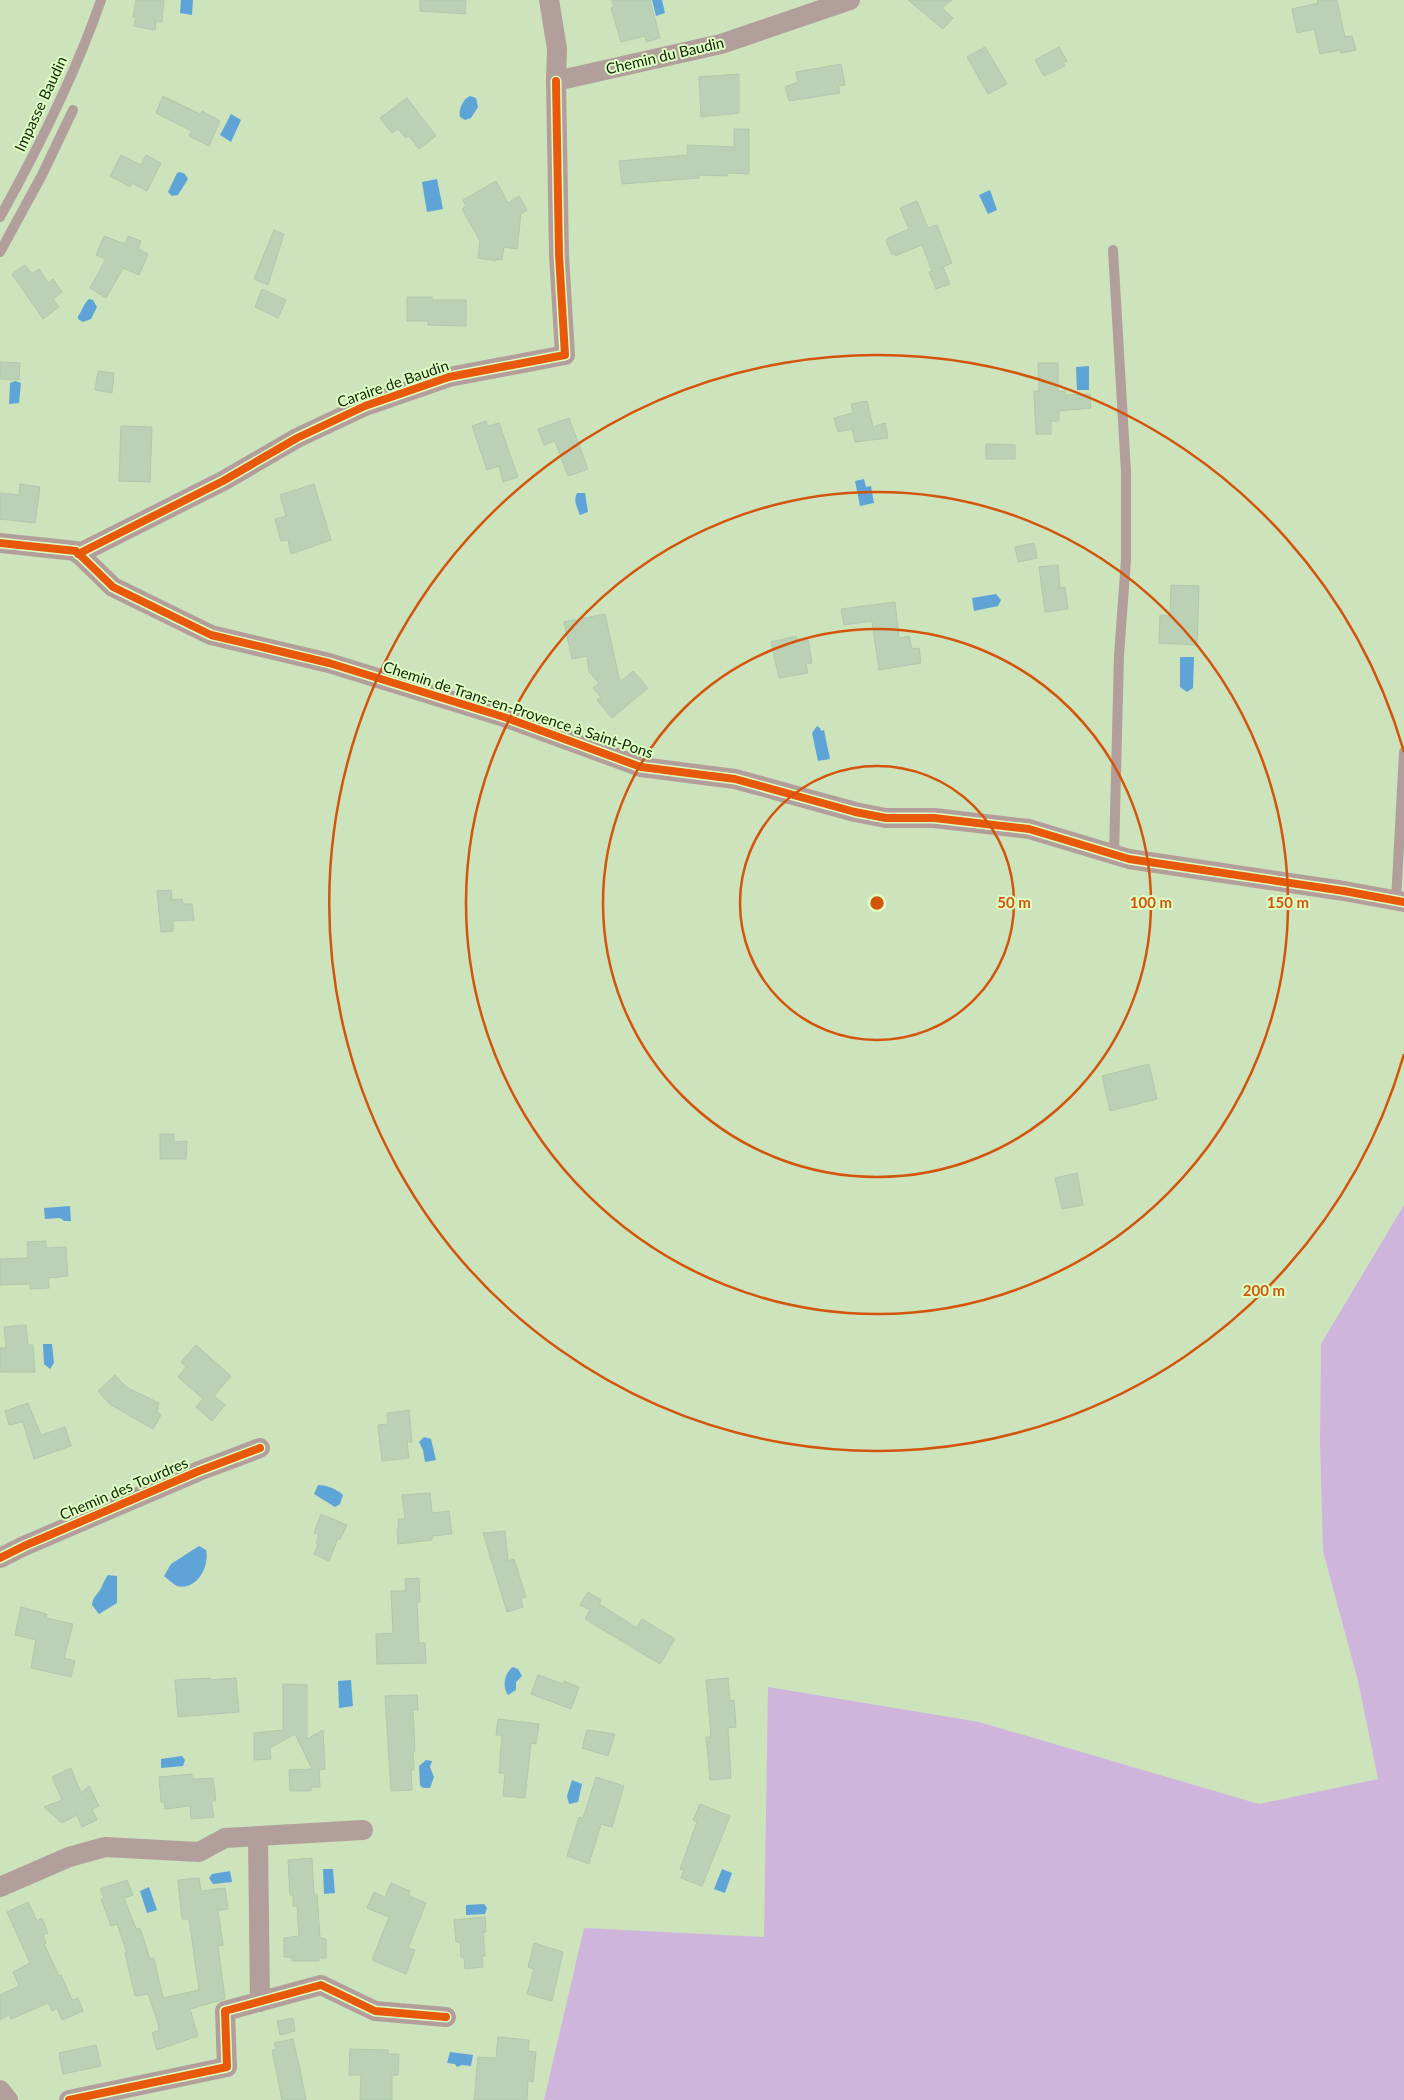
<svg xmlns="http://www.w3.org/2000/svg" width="1404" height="2100" font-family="Lato,sans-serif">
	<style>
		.forest { fill: #cfb5dc }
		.water { fill: #5fa4d7 }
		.building { fill: #bad1b5; stroke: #b0c8ac }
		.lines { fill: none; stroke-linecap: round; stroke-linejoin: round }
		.service { stroke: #b29e9b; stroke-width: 10 }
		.minor { stroke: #b29e9b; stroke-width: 20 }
		.cycleway-casing { stroke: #ddffc4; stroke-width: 11 }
		.cycleway { stroke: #e8590c; stroke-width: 8 }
		.ring { fill: none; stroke: #d3540b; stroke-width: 2.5 }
		.labels { text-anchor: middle; stroke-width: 4; stroke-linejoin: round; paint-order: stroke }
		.street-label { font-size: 15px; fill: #142306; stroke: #ddffc4 }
		.centre { fill: #d3540b; stroke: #ddffc4; stroke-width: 2.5 }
		.ring-label { font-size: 15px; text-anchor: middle; font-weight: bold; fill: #d3540b; stroke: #ddffc4; stroke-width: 4; stroke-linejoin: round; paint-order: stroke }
	</style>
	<rect width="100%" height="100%" fill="#cde3bc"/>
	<polygon class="forest" points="1404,1205 1404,2100 544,2100 584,1928 764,1937 768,1687 979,1722 1259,1804 1378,1779 1358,1681 1323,1551 1320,1441 1321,1344"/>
	<g class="water">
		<polygon points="181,0 193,0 192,15 180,13"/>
		<polygon points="652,0 662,0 665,13 656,16"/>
		<path d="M470 96 476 98 478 107 471 118 465 120 460 117C458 110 463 99 470 96Z"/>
		<polygon points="231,114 241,120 231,142 220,135"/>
		<polygon points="180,172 185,174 188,179 178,195 172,196 168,192 177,173"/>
		<polygon points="437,179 443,209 427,212 422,182"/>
		<polygon points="990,190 997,210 988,214 979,195"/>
		<path d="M89 299 93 300 97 307 91 319 83 322 78 319V316C83 310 83 304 89 299Z"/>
		<polygon points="1089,366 1089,390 1077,390 1076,367"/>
		<polygon points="15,381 21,383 19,403 9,404 10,383"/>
		<polygon points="864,479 866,487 871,486 874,503 860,506 855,481"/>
		<path d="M577 493H585L588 512 580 515C577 507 573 501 577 493Z"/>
		<polygon points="996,594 1001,600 998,606 974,611 972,598"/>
		<polygon points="1180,657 1194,657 1193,688 1187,692 1180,687"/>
		<polygon points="817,726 820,728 821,731 824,730 830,759 818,761 812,733"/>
		<polygon points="70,1206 71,1221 64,1221 60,1218 45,1219 44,1208"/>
		<polygon points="43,1344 52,1344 54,1363 50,1369 44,1364"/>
		<polygon points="424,1437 431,1439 436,1460 425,1462 423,1450 419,1442"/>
		<path d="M318 1485C326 1485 337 1489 343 1495L340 1504 335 1507 314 1494Z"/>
		<path d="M199 1546 206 1550C210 1566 197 1591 177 1586 173 1584 168 1579 164 1576L171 1564Z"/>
		<path d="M108 1575 117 1576V1603L99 1614 92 1605C93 1597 96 1596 100 1590 103 1585 104 1580 108 1575Z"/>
		<path d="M513 1667 518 1669 522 1676 516 1682V1690L508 1695C502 1687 504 1673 513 1667Z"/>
		<polygon points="351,1680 353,1706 339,1708 338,1681"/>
		<polygon points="182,1756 185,1760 183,1766 161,1768 161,1759"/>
		<polygon points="426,1760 432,1761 430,1767 434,1777 430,1788 423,1788 420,1785 419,1766"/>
		<polygon points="572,1780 582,1784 578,1802 569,1804 567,1796"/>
		<polygon points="323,1869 333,1869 335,1893 324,1894"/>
		<polygon points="722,1869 732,1873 725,1893 714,1889"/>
		<polygon points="230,1871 232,1882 213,1884 209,1878 212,1874"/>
		<polygon points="149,1887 157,1910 147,1913 140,1891"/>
		<polygon points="484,1904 487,1908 485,1914 466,1915 466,1905"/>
		<polygon points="450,2052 473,2055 471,2066 462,2065 457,2067 455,2064 447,2063"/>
	</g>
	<g class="building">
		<polygon points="136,0 164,0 162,22 156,21 155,30 134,26 136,17 133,17"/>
		<polygon points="420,0 466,0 465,14 420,11"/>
		<polygon points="612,0 650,0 660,38 646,42 645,36 621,42 611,8 614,7"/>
		<polygon points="908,0 952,0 942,8 953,18 943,29"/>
		<polygon points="1317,0 1337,0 1345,37 1352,36 1356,50 1341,53 1340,50 1320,54 1314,29 1297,33 1292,9 1318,3"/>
		<polygon points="985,47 1007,84 988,94 967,57"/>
		<polygon points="1059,47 1067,61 1063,63 1065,66 1044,76 1035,60"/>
		<polygon points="841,64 845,85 838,86 840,93 789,101 785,87 798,82 796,72"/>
		<polygon points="739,74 739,113 701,117 699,77"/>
		<polygon points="163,96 200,114 202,111 220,121 209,146 189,136 192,131 156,113"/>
		<polygon points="407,98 436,136 419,149 409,136 406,138 398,129 392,133 380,118"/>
		<polygon points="734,129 749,129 749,174 728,173 727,176 699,175 699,178 622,184 619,161 688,155 687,145 734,147"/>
		<polygon points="121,155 141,165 146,155 161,163 147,191 132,183 130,187 110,176"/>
		<polygon points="496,181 508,203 519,196 527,210 521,214 517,249 504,247 502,260 496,259 496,261 478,258 480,241 462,209 466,206 463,200"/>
		<polygon points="917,201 928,228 937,225 952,263 938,269 943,267 950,284 936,289 929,272 932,271 922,245 895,256 895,253 892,255 886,241 888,238 909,229 900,208"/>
		<polygon points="274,230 284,234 268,285 254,279"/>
		<polygon points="104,236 125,244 128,236 141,241 138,249 148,254 139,275 123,268 106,298 90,288 106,259 96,255"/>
		<polygon points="25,265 32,274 39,269 48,283 53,279 62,292 53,299 59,307 43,319 12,274"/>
		<polygon points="262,289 286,300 278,318 255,307"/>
		<polygon points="407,297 432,297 432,300 466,300 466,326 428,325 428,321 407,321"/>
		<polygon points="0,362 20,363 19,380 0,379"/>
		<polygon points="1038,363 1058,363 1058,391 1065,391 1065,395 1090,394 1091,408 1059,411 1059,421 1051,421 1051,434 1036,434 1034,391 1039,391"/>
		<polygon points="98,371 114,373 112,393 95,390"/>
		<polygon points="867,401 873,427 885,423 888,438 855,442 852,429 838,432 834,418 853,413 851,404"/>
		<polygon points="569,418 588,469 568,476 555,441 544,445 538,429"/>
		<polygon points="486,421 488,426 499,423 518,477 503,482 499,466 487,470 472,426"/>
		<polygon points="121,426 152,427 150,482 119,481"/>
		<polygon points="986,444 1015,445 1015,459 986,459"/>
		<polygon points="20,484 40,487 35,523 0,519 0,493 19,495"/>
		<polygon points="314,484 331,540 291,554 288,540 281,541 275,519 286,516 280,495"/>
		<polygon points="1034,543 1037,558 1018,562 1015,547"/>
		<polygon points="1058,565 1060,588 1065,587 1068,609 1045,612 1039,567"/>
		<polygon points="1171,585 1199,586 1197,645 1159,643 1160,615 1170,616"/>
		<polygon points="895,602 899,638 909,636 912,649 919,648 921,663 879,670 872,621 844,625 841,609"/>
		<polygon points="605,614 620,682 633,671 648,688 612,718 597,700 601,697 593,688 599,683 589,672 587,656 572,659 564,622"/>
		<polygon points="796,636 798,642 808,640 812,663 806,664 808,673 779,678 771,642"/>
		<polygon points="171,890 172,900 182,899 183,904 192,904 194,920 173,921 173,931 161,932 157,891"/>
		<polygon points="1149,1064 1157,1099 1110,1111 1102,1076"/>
		<polygon points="160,1134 174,1134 174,1142 187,1141 186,1159 160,1159"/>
		<polygon points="1077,1173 1083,1205 1062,1209 1055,1178"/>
		<polygon points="46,1241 46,1248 66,1247 68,1276 48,1278 49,1288 30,1289 30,1284 0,1285 0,1259 28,1258 27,1242"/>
		<polygon points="26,1325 28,1345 33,1345 35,1372 0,1372 0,1348 6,1348 4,1327"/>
		<polygon points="196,1345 231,1376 214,1396 225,1405 212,1421 196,1407 203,1399 178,1377 186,1367 181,1362"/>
		<polygon points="115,1375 126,1387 159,1403 157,1412 161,1415 153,1429 111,1405 98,1391"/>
		<polygon points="28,1403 41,1435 65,1427 71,1446 34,1459 23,1422 9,1425 5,1411"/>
		<polygon points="409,1410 412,1442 407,1442 409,1458 382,1461 378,1425 388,1424 387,1413"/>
		<polygon points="430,1493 432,1513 449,1511 452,1534 432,1536 432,1540 398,1544 397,1528 399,1527 398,1519 405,1519 402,1495"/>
		<polygon points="321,1514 347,1525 340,1540 338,1538 329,1561 314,1554 318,1545 316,1543 319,1534 314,1533"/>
		<polygon points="505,1531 508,1561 514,1559 526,1597 521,1598 523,1607 507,1612 483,1533"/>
		<polygon points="419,1578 420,1602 417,1602 419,1643 425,1643 426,1663 377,1664 376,1634 393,1633 391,1591 406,1591 405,1579"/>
		<polygon points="588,1592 601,1600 599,1604 637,1628 642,1619 675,1639 660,1664 585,1619 590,1610 580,1605"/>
		<polygon points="21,1607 47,1614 46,1618 73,1624 64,1658 75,1661 71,1677 31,1668 36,1640 15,1635"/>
		<polygon points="538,1675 563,1684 564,1681 579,1687 571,1709 531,1694"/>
		<polygon points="210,1678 210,1680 236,1678 239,1712 178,1717 175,1680"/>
		<polygon points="728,1678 730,1701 734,1700 736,1727 728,1728 731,1778 710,1780 706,1737 711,1737 706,1680"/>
		<polygon points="283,1684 307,1685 307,1739 323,1730 325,1769 319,1770 320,1787 311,1787 311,1791 290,1791 289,1770 312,1769 295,1734 270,1748 271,1759 254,1760 254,1733 283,1730"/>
		<polygon points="417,1695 418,1710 413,1710 415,1751 413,1752 414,1770 411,1770 412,1790 391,1791 385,1696"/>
		<polygon points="498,1719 539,1724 536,1744 531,1743 525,1798 503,1796 505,1773 499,1773 502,1735 496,1735"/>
		<polygon points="587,1730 615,1734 608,1756 582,1748"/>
		<polygon points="71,1768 81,1793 89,1786 99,1806 92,1809 97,1820 82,1827 77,1815 62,1823 44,1807 62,1800 52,1777"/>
		<polygon points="192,1774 192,1779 213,1778 216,1801 211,1801 214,1817 191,1819 190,1806 165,1809 164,1802 161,1802 159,1777"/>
		<polygon points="596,1777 624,1786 612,1827 601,1824 589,1864 567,1856 579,1817 583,1818"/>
		<polygon points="700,1804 730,1816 702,1886 681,1878 684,1870 680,1869 697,1822 693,1820"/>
		<polygon points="312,1858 314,1894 317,1894 320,1938 326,1939 326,1958 319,1958 319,1961 292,1961 292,1957 284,1957 284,1938 299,1936 297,1906 293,1906 293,1895 290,1895 288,1860"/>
		<polygon points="199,1878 201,1891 225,1888 228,1909 218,1910 223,1945 218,1946 225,1999 190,2009 198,2036 157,2050 152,2033 159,2030 158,2023 148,1994 135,1996 125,1953 127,1953 117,1924 111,1926 101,1899 104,1898 100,1889 127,1880 133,1895 124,1898 136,1929 140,1928 150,1959 154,1958 163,1998 199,1990 189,1919 182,1919 178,1880"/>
		<polygon points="391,1883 410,1891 409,1896 426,1903 408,1948 415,1950 406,1974 372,1960 389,1917 367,1908 374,1892 385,1897"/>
		<polygon points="28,1902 37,1921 42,1918 48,1933 43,1935 46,1943 44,1944 59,1976 61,1975 72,2000 78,1998 83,2011 62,2020 57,2008 52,2011 48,2003 11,2019 9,2015 0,2020 0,1995 19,1986 13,1972 30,1963 7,1912"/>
		<polygon points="485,1917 486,1932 483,1932 485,1956 482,1956 483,1967 465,1969 464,1957 461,1957 460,1942 456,1942 454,1920"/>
		<polygon points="534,1943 563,1952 552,2001 527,1994 534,1969 528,1967"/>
		<polygon points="293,2018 295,2031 280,2035 277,2021"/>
		<polygon points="498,2037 529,2040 528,2051 536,2052 533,2082 528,2081 527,2100 474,2100 478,2057 496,2058"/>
		<polygon points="293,2039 301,2074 306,2100 282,2100 272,2050 276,2049 274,2043"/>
		<polygon points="96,2045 101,2066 63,2074 59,2053"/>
		<polygon points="350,2049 388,2050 388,2054 399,2054 398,2075 392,2075 392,2100 360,2100 361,2075 349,2075"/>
	</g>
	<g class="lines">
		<g class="service">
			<path d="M0 217C39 147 75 75 101 0"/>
			<polyline points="1113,250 1126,472 1126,560 1119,655 1114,855"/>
			<polyline points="0,252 42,175 73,110"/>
			<polyline points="1396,901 1404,752"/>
		</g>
		<g class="minor">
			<polyline points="549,0 557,49 556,81 721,44 850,0"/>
			<polyline points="0,543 76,551 113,587 211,635 329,663 504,717 641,767 735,779 855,812 886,818 934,818 1029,829 1129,859 1344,891 1404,902"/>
			<polyline points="78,554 223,481 297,438 365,406 449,377 565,355 559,255 556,81"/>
			<polyline points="0,1558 24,1546 199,1471 260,1448"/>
			<polyline points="258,1838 260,2002"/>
			<polyline points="0,1887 69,1857 105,1847 199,1852 225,1838 363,1830"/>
			<polyline points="0,2090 8,2100"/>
			<polyline points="69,2100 227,2067 225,2011 321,1985 375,2011 446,2017"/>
		</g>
		<defs>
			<g id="cycleway">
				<polyline points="0,543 76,551 113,587 211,635 329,663 504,717 641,767 735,779 855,812 886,818 934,818 1029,829 1129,859 1344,891 1404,902"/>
				<polyline points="78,554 223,481 297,438 365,406 449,377 565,355 559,255 556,81"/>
				<polyline points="0,1558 24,1546 199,1471 260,1448"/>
				<polyline points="69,2100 227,2067 225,2011 321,1985 375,2011 446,2017"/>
			</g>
		</defs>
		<use href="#cycleway" class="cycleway-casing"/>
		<use href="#cycleway" class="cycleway"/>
	</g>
	<g class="ring">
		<circle cx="877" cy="903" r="137"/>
		<circle cx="877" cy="903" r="274"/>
		<circle cx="877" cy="903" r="411"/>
		<path d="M1404 1054A548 548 0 1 1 1404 752"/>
	</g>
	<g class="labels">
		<g class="street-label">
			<text transform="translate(665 56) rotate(-13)" y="5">Chemin du Baudin</text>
			<text transform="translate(41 104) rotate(-65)" y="5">Impasse Baudin</text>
			<text transform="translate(393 384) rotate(-19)" y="5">Caraire de Baudin</text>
			<text transform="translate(518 710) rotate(18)" y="5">Chemin de Trans-en-Provence à Saint-Pons</text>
			<text transform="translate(124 1489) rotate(-23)" y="5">Chemin des Tourdres</text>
		</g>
	</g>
	<circle cx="877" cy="903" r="8" class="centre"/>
	<g class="ring-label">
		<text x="1014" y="908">50 m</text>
		<text x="1151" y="908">100 m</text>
		<text x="1288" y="908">150 m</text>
		<text x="1264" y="1296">200 m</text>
	</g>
</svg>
